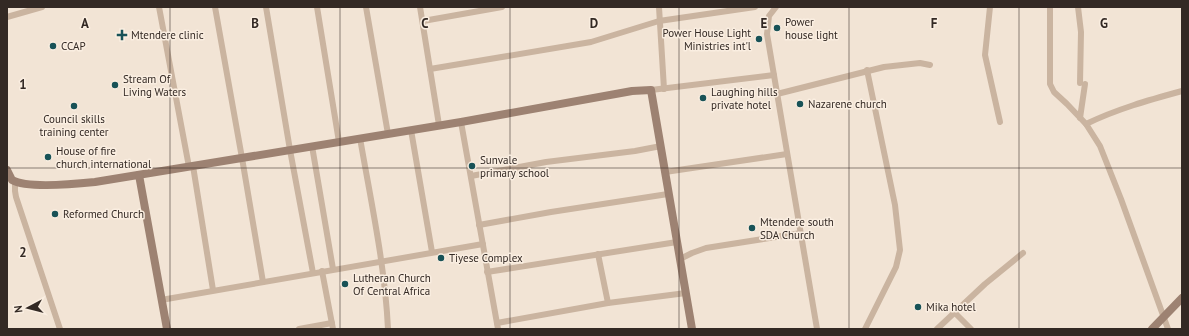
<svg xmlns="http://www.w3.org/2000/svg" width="1189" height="336" font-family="'PT Sans',sans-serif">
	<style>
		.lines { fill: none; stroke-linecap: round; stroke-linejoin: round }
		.street { stroke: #cab4a0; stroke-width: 6 }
		.secondary { stroke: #9d8272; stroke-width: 8 }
		.grid { fill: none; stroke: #332924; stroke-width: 1; stroke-opacity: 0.55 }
		.poi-dot { fill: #185257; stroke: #faeee1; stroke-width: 1.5 }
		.labels { text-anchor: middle; stroke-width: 3; stroke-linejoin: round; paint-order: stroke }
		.poi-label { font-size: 11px; fill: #332924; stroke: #faeee1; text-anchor: start }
		.grid-label { font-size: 13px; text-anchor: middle; font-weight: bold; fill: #332924; stroke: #faeee1; stroke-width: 3; stroke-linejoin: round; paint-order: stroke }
	</style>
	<rect width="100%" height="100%" fill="#f2e4d5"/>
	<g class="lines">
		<g class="street">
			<polyline points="159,7 189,167"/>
			<polyline points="215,7 242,158 263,282"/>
			<polyline points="266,7 290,150 313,273"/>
			<polyline points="317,7 339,142"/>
			<polyline points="366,7 388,134"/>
			<polyline points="420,7 439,125"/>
			<polyline points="659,7 664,89"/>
			<polyline points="776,7 769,16 767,34 817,329"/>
			<polyline points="990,7 985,55 1000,122"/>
			<polyline points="1050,7 1050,84 1054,92 1067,104 1086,124 1100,146 1121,199 1168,329"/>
			<polyline points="1078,7 1081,32 1080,83"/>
			<polyline points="7,17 42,7"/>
			<polyline points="423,21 502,7"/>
			<polyline points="430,69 591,42 659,21 755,7"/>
			<polyline points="651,90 774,75"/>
			<polyline points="777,94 884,67 920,63 930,65"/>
			<polyline points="1080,118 1085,84"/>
			<polyline points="461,122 498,329"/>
			<path d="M1086 124C1117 109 1149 100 1182 91"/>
			<polyline points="411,130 432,252"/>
			<path d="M360 138C371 202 385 265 388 329"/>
			<polyline points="312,146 333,269"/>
			<polyline points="193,166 213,290"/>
			<polyline points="665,172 787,154"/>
			<polyline points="471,176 546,162 635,151 661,146"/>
			<polyline points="15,182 15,191 16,197 60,329"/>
			<polyline points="479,225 551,212 668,194"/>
			<polyline points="598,254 608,303"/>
			<polyline points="680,259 692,253 706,248 801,233"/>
			<polyline points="322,271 333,329"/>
			<polyline points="487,272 677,242"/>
			<polyline points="161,300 483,244"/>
			<polyline points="955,313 971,329"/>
			<polyline points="497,323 608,303 686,293"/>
			<polyline points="299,329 332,323"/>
			<polyline points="865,329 896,267 900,250 895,205 867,70"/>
			<polyline points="937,329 985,284 1023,253"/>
		</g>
		<g class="secondary">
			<path d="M7 170 12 180C28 189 76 184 95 182L461 122 632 91 651 90 692 329"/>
			<polyline points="139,175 167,329"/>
			<polyline points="1152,329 1182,298"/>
		</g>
	</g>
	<path class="grid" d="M170 7V329M340 7V329M510 7V329M679 7V329M849 7V329M1019 7V329M7 168H1182"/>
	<g class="poi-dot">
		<circle cx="777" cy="28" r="4"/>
		<path d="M120 29h4v4h4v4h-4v4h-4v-4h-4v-4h4z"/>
		<circle cx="759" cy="39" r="4"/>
		<circle cx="53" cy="46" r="4"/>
		<circle cx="115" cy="85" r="4"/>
		<circle cx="703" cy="98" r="4"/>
		<circle cx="800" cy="104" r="4"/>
		<circle cx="74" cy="106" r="4"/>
		<circle cx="48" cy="157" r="4"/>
		<circle cx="472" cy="166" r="4"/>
		<circle cx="55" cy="214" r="4"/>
		<circle cx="752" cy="228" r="4"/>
		<circle cx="441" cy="258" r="4"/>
		<circle cx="345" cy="284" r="4"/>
		<circle cx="918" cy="307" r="4"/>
	</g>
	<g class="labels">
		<g class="poi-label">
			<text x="785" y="26">Power<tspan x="785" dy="13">house light</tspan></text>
			<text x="751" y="37" text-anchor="end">Power House Light<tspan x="751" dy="13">Ministries int'l</tspan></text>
			<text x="131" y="39">Mtendere clinic</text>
			<text x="61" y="50">CCAP</text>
			<text x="123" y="83">Stream Of<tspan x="123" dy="13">Living Waters</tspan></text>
			<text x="711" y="96">Laughing hills<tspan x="711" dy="13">private hotel</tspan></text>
			<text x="808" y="108">Nazarene church</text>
			<text x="74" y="123" text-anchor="middle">Council skills<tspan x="74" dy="13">training center</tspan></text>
			<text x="56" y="155">House of fire<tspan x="56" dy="13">church international</tspan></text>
			<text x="480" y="164">Sunvale<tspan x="480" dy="13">primary school</tspan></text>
			<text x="63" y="218">Reformed Church</text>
			<text x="760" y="226">Mtendere south<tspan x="760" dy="13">SDA Church</tspan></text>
			<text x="449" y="262">Tiyese Complex</text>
			<text x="353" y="282">Lutheran Church<tspan x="353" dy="13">Of Central Africa</tspan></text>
			<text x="926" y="311">Mika hotel</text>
		</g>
	</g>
	<g class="grid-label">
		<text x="85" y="28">A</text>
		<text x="255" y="28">B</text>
		<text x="425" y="28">C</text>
		<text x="594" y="28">D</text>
		<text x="764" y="28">E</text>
		<text x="934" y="28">F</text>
		<text x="1104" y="28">G</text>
		<text x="23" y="89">1</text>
		<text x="23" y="257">2</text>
	</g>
	<rect width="1189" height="336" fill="none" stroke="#332924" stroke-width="16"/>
	<g transform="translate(28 308) rotate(263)" stroke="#faeee1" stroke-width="3" paint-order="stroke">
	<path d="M0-3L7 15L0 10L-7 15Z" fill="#332924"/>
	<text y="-6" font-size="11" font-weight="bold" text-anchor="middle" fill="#332924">N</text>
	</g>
</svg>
